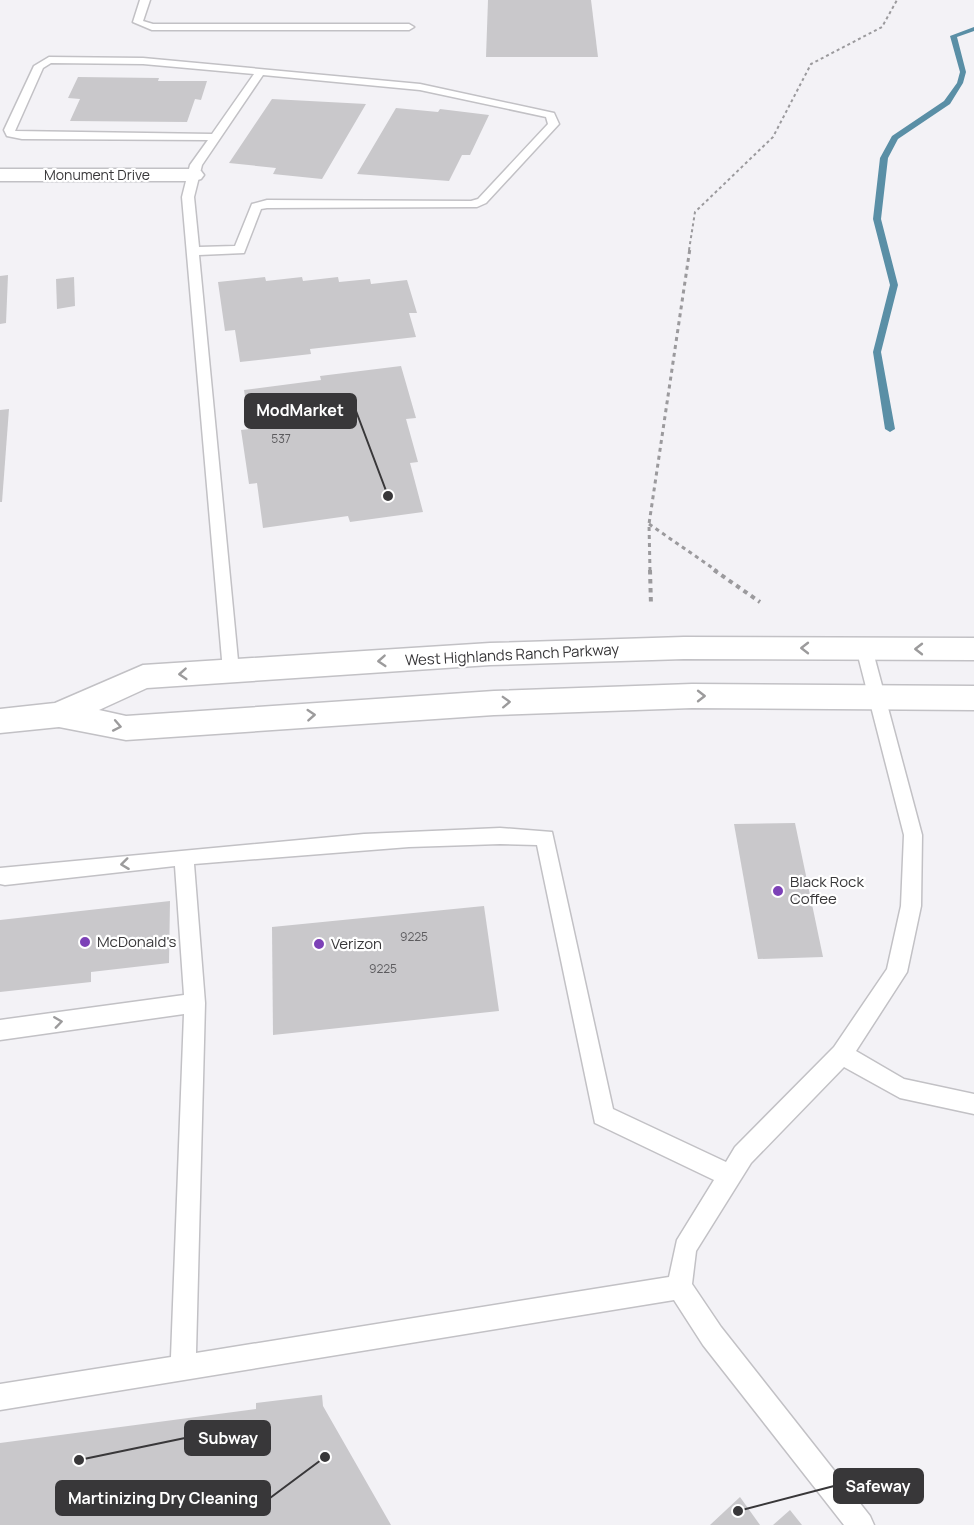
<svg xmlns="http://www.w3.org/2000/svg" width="974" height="1525" font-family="Manrope,sans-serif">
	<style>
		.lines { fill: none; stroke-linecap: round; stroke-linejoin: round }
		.stream { fill: #5a8fa6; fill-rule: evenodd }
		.building { fill: #c9c8cb }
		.lane-casing { stroke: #c2c1c5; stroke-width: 3 }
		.street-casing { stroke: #c2c1c5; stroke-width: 3 }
		.primary-casing { stroke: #c2c1c5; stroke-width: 3 }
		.path-far2 { stroke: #9b9a9d; stroke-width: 2; stroke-dasharray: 3 3; stroke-linecap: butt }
		.path-far1 { stroke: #9b9a9d; stroke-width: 3; stroke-dasharray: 4 4; stroke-linecap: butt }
		.path { stroke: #9b9a9d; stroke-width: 4; stroke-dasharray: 4.5 4.5; stroke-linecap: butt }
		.lane { fill: #fff; fill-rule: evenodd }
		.street { fill: #fff; fill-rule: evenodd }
		.primary { fill: #fff; fill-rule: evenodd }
		.oneway { stroke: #9c9b9c }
		.poi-dot { fill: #7c41b7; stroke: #fff; stroke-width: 2 }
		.labels { text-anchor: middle; stroke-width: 4.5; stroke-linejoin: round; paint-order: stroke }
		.number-label { font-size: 12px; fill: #5c5b5e }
		.far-street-label { font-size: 14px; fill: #383739; stroke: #fff }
		.street-label { font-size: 15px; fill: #383739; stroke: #fff }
		.poi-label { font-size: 15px; fill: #383739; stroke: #fff; text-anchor: start }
		.leader { fill: none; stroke: #383739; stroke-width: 2 }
		.callout-dot { fill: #383739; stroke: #fff; stroke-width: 2 }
		.callout { fill: #383739; stroke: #383739; stroke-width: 2 }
		.callout-label { font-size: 16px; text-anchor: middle; font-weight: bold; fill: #fff }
	</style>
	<rect width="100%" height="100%" fill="#f3f2f6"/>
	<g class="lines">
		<polygon class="stream" points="974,27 974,31 957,37 966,72 963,83 950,104 898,139 888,158 881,219 898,285 881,352 895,429 890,432 885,429 873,352 890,285 873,219 880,158 892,136 944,101 957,83 960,72 950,36"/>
	</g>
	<g class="building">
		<polygon points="488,0 591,0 598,57 486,57"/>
		<polygon points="78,77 159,78 158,81 207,81 201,100 195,99 187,122 70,121 80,99 68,98"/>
		<polygon points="272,99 366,104 322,179 273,174 276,168 229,163"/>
		<polygon points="396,108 438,112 440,109 489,115 470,155 462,155 449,181 357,174"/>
		<polygon points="8,275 6,323 0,324 0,276"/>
		<polygon points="74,277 75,306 57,309 56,279"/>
		<polygon points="265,277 266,281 302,277 303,281 338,277 339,282 370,279 371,284 407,280 417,313 409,313 416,337 310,349 311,354 240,362 235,330 225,331 218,282"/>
		<polygon points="401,366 416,418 406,419 418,462 410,463 423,512 350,522 348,516 263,528 257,483 249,484 241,430 250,429 244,390 321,380 320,376"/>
		<polygon points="9,409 2,502 0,502 0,410"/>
		<polygon points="795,823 823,957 758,959 734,824"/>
		<polygon points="170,901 169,963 91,972 91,982 0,992 0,920"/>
		<polygon points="484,906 499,1011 273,1035 272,927"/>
		<polygon points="322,1395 323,1406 391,1525 0,1525 0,1443 256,1409 256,1403"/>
		<polygon points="740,1497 760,1525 710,1525"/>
		<polygon points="790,1510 802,1525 773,1525"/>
	</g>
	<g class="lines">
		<defs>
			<g id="lane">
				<polygon points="140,0 150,0 143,21 153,24 409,24 414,27 409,30 152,30 133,22"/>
				<path d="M49 57 143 58 420 84 554 113 559 124 486 203 477 207 267 208 261 209 244 253 199 255 239 671 231 677 223 671 182 197 190 165 208 140 22 139 7 136 4 130 34 66ZM51 63 143 64 254 74 212 134 15 131 43 68ZM263 75 420 90 546 117 548 124 478 199 471 201 267 200 252 204 235 246 199 247 194 197 202 165Z"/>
				<path d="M864 642 872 648 922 835 921 906 907 972 856 1051 904 1079 974 1094V1114L900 1098 844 1067 751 1163 696 1251 692 1284 721 1327 870 1516 874 1525H844L703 1345 674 1300 0 1410V1384L171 1357 184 1014 0 1040V1020L184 995 175 866 5 885 0 884V868L364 834 500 828 552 832 613 1109 726 1162 735 1147 834 1047 887 969 901 906 904 835 856 648ZM500 844 537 845 595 1123 714 1180 677 1240 669 1277 196 1353 205 1003 194 864 409 847Z"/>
			</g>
			<polygon id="street" points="0,169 194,169 201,171 204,175 201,179 194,181 0,181"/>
			<polygon id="primary" points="684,637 974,638 974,660 684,659 490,665 147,688 99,710 126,716 494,691 692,684 974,686 974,710 692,708 494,715 126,740 59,727 0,733 0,709 55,703 143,665 490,643"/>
		</defs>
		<use href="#lane" class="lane-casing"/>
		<use href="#street" class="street-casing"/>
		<use href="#primary" class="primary-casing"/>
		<polyline class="path-far2" points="689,250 695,212 773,137 811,64 882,27 897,0"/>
		<g class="path-far1">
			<polyline points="649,524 717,571"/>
			<polyline points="650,571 649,524 690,248"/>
		</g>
		<g class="path">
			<polyline points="650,570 651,605"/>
			<polyline points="714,570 760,602"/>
		</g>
		<use href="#lane" class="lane"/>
		<use href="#street" class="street"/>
		<use href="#primary" class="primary"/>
	</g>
	<defs><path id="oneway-chevron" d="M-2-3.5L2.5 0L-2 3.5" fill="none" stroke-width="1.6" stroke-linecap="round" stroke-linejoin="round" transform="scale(1.5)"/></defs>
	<g class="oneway">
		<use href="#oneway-chevron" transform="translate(805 648) rotate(-180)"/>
		<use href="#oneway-chevron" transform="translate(919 649) rotate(-180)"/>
		<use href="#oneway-chevron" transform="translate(382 661) rotate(176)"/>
		<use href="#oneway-chevron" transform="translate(183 674) rotate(176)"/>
		<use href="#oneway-chevron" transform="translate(701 696)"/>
		<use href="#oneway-chevron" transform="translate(506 702) rotate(-2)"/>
		<use href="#oneway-chevron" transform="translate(311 715) rotate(-4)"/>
		<use href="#oneway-chevron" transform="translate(117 726) rotate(11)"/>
		<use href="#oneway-chevron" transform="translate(125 864) rotate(173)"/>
		<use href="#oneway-chevron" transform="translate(58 1022) rotate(-8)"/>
	</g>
	<g class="poi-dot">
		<circle cx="778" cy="891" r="6"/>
		<circle cx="85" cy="942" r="6"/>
		<circle cx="319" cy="944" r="6"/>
	</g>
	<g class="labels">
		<g class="number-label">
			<text x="281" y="443">537</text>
			<text x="414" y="941">9225</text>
			<text x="383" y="973">9225</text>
		</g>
		<g class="far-street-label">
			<text x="97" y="180">Monument Drive</text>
		</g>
		<g class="street-label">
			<text transform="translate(512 655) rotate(-3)" y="5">West Highlands Ranch Parkway</text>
		</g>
		<g class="poi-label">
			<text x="790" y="887">Black Rock<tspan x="790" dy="17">Coffee</tspan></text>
			<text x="97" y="947">McDonald's</text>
			<text x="331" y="949">Verizon</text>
		</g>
	</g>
	<path class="leader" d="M388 496L356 411M79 1460L185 1438M738 1511L834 1486M325 1457L270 1498"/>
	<g class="callout-dot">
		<circle cx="388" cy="496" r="6"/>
		<circle cx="79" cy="1460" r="6"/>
		<circle cx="738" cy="1511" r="6"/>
		<circle cx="325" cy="1457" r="6"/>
	</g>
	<g class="callout">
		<rect x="245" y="394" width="111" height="34" rx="6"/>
		<rect x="185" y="1421" width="85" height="34" rx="6"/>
		<rect x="834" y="1469" width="89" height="34" rx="6"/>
		<rect x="56" y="1481" width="214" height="34" rx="6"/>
	</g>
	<g class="callout-label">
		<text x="300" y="416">ModMarket</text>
		<text x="228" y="1444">Subway</text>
		<text x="878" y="1492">Safeway</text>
		<text x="163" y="1504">Martinizing Dry Cleaning</text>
	</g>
</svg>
